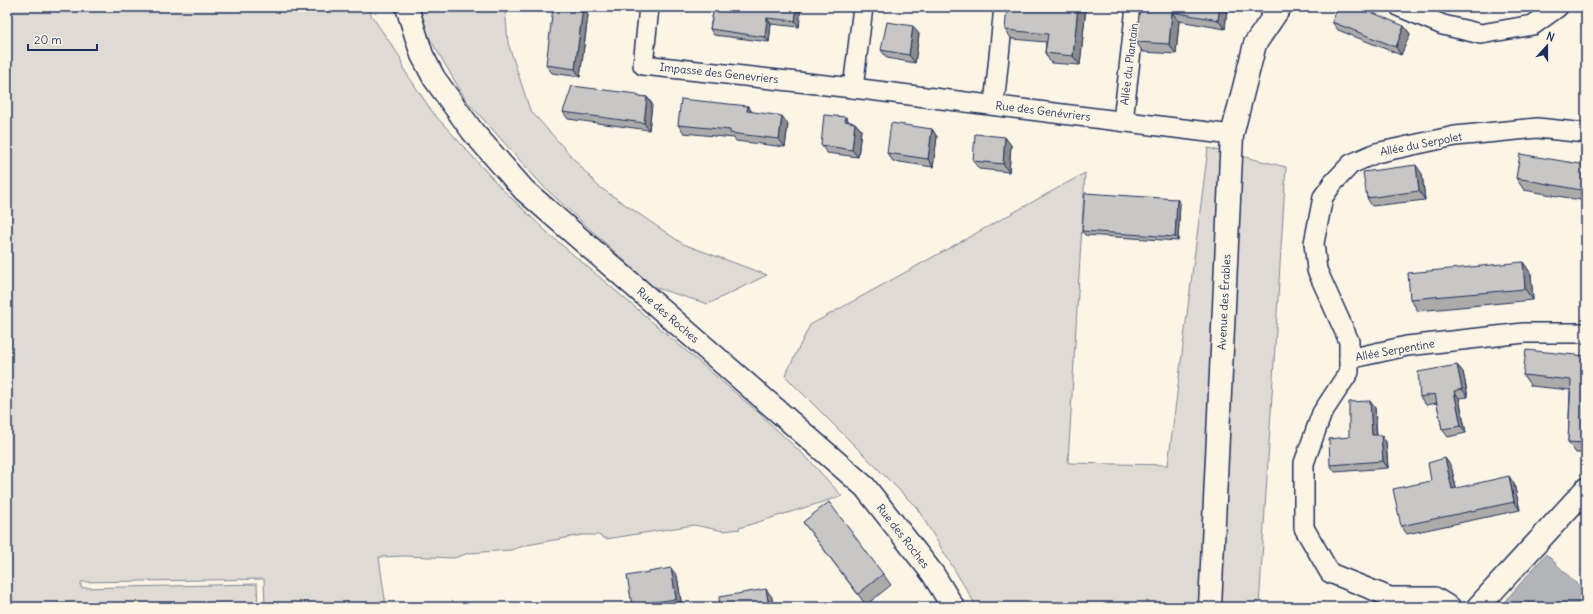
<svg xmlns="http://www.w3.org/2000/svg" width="1593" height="614" font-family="Delius,sans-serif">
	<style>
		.green { fill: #dfdbd4; stroke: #7d8599 }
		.water { fill: #b2b4b8; stroke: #767f94 }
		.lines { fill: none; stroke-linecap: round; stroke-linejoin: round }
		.minor-casing { stroke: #1b2f5e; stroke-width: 22 }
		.tertiary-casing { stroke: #1b2f5e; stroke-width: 25 }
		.minor { stroke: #fcf5e5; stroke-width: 19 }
		.tertiary { stroke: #fcf5e5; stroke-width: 22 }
		.wall { fill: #acabaa; stroke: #1b2f5e }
		.shaded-wall { fill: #8c8b8b; stroke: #1b2f5e }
		.building { fill: #c8c7c6; stroke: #1b2f5e }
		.labels { text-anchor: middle; stroke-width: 3; stroke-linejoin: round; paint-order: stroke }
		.street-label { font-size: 11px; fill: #1b2f5e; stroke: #fcf5e5 }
	</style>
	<rect width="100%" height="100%" fill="#fcf5e5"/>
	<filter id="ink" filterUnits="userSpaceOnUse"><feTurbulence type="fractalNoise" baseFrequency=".025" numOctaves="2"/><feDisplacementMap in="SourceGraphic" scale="8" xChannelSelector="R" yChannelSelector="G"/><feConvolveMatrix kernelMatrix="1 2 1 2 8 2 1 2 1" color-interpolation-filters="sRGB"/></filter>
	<g filter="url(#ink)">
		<g class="green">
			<polygon points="7,7 371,7 371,15 400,57 403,68 433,113 502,189 549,234 759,413 809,460 842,496 739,528 740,529 724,531 694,525 606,539 598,535 582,535 527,545 511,550 469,553 454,558 405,556 379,557 386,607 265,607 264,579 81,582 81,588 257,584 258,607 7,607"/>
			<polygon points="420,7 505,7 508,43 530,110 598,186 683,244 767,275 708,304 653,287 544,187 466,100 426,32"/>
			<polygon points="1208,148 1286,167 1259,607 977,607 917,508 785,376 810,325 1085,173 1068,463 1168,465"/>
		</g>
		<polygon class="water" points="1546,554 1586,593 1586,607 1500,607"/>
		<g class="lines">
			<defs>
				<g id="minor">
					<polyline points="649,7 643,65 853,88 1232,135"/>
					<polyline points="1400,7 1443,25 1481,34 1533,25 1558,7"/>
					<polyline points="853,88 863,7"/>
					<polyline points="994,105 1004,7"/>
					<polyline points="1123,121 1136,7"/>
					<polyline points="1349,359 1349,341 1317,270 1314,243 1323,197 1333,183 1351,164 1376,153 1455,136 1537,128 1586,133"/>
					<polyline points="1451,607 1435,597 1390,597 1330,573 1304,528 1304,463 1322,413 1349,372 1349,359 1407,346 1524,333 1586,333"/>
				</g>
				<g id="tertiary">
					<polyline points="407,7 422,55 434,78 473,132 524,190 865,487 933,574 953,607"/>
					<polyline points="1210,607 1232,135 1255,44 1280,7"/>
					<polyline points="1478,607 1586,489"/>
				</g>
			</defs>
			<use href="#minor" class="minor-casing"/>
			<use href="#tertiary" class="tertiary-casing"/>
			<use href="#minor" class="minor"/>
			<use href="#tertiary" class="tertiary"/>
		</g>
		<g class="wall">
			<polygon points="714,7 801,7 799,27 771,24 769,42 714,35 710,29"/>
			<polygon points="1086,7 1080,65 1051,63 1045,53 1046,42 1012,39 1005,30"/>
			<polygon points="1140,7 1227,7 1227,8 1225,29 1179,21 1176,54 1143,52 1136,42"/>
			<polygon points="588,15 580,77 552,73 546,65"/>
			<polygon points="1332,22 1404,26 1410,34 1401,55 1338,30"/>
			<polygon points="919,34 915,63 887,58 881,50"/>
			<polygon points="639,96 647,97 652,104 649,130 568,119 563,112"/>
			<polygon points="748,106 752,112 788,124 785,147 736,141 734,138 684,133 678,125"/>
			<polygon points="846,117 849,122 855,123 861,130 858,157 827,153 821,145"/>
			<polygon points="932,129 937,137 933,167 893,161 887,153"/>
			<polygon points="1011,145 1009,172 979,169 973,161"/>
			<polygon points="1586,165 1586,201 1524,190 1516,178"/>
			<polygon points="1422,174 1425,200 1372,206 1367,198"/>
			<polygon points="1177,199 1180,203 1178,241 1085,235 1082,231"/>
			<polygon points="1523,262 1531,274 1533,300 1418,311 1410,299"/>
			<polygon points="1586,356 1586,453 1576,453 1568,442 1570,390 1531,386 1523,375"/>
			<polygon points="1457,365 1463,372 1468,397 1459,398 1466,433 1448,437 1442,429 1437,403 1426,405 1420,397"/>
			<polygon points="1375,408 1377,435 1381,435 1386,442 1388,468 1335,472 1330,465 1349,437"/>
			<polygon points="1451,466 1456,488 1514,484 1520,510 1407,534 1401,526 1431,481"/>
			<polygon points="803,522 883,574 891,585 866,605"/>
			<polygon points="677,576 682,607 633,607 632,605"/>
		</g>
		<g class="shaded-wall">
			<polygon points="583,7 588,15 580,77 575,69"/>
			<polygon points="797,7 801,7 799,27 795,21"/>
			<polygon points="1078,7 1086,7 1080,65 1073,56"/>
			<polygon points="1220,7 1227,7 1227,8 1225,29 1218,20"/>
			<polygon points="1172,12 1179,21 1176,54 1169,44"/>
			<polygon points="767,18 771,24 769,42 765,37"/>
			<polygon points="913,26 919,34 915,63 909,55"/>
			<polygon points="1404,26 1410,34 1401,55 1396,47"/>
			<polygon points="647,97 652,104 649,130 644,123"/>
			<polygon points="748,106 753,114 747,111"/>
			<polygon points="782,116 788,124 785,147 779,139"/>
			<polygon points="846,117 851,125 845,121"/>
			<polygon points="855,123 861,130 858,157 852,150"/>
			<polygon points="932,129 937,137 933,167 928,159"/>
			<polygon points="1005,137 1011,145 1009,172 1003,164"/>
			<polygon points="1416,165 1422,174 1425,200 1419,191"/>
			<polygon points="1177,199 1180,203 1178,241 1175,237"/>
			<polygon points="1523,262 1531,274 1533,300 1525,289"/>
			<polygon points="1457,365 1463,372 1468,397 1462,389"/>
			<polygon points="1454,391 1459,398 1466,433 1461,426"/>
			<polygon points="1370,401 1375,408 1377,442 1372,435"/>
			<polygon points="1586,421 1586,445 1585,443"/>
			<polygon points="1381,435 1386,442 1388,468 1383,461"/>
			<polygon points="1445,458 1451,466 1458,497 1452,489"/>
			<polygon points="1509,476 1514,484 1520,510 1514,502"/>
			<polygon points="671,568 677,576 682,607 676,599"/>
			<polygon points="766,589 772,597 773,607 769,607"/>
		</g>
		<g class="building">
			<polygon points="553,7 583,7 575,69 546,65"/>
			<polygon points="714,7 797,7 795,21 767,18 765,37 710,29"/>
			<polygon points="1007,7 1078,7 1073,56 1045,53 1048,34 1005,30"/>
			<polygon points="1140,7 1220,7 1218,20 1172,12 1169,44 1136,42"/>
			<polygon points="1338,7 1359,7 1404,26 1396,47 1332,22"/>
			<polygon points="887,22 913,26 909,55 881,50"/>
			<polygon points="572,86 637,94 637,96 647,97 644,123 563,112"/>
			<polygon points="681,99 748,106 747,111 782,116 779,139 730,133 730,130 678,125"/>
			<polygon points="824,115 846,117 845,121 855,123 852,150 821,145"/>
			<polygon points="891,123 932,129 928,159 887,153"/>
			<polygon points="975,134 1005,137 1003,164 973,161"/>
			<polygon points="1520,154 1586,165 1586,191 1516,178"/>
			<polygon points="1416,165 1419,191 1367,198 1363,172"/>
			<polygon points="1085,193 1177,199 1175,237 1082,231"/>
			<polygon points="1523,262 1525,289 1410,299 1408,273"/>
			<polygon points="1526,350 1586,356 1586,421 1585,443 1568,442 1571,380 1523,375"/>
			<polygon points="1457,365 1462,389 1454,391 1461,426 1442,429 1435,394 1420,397 1418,372"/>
			<polygon points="1370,401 1372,435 1381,435 1383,461 1330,465 1329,439 1349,437 1349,402"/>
			<polygon points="1445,458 1452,489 1509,476 1514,502 1401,526 1393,489 1431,481 1428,463"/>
			<polygon points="829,502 883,574 858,594 803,522"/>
			<polygon points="671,568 676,599 632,605 627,576"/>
			<polygon points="766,589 769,607 720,607 719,597"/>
		</g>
	</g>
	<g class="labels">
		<g class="street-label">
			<text transform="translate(1129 64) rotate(-83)" y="4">Allée du Plantain</text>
			<text transform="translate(719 73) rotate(6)" y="4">Impasse des Genevriers</text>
			<text transform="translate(1043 111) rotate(7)" y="4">Rue des Genévriers</text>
			<text transform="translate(1421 144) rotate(-11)" y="4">Allée du Serpolet</text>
			<text transform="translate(1224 302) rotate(-87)" y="4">Avenue des Érables</text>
			<text transform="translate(668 315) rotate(41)" y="4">Rue des Roches</text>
			<text transform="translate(1395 350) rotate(-10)" y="4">Allée Serpentine</text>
			<text transform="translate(903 536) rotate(52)" y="4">Rue des Roches</text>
		</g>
	</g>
	<rect width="1593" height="614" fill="none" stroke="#fcf5e5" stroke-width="24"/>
	<rect x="12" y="12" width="1569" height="590" fill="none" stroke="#1b2f5e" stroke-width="1.5" filter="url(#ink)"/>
	<g transform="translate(1547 46) rotate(21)" stroke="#fcf5e5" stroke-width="3" paint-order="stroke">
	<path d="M0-3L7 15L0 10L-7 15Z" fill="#1b2f5e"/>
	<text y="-6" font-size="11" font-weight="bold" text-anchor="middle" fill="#1b2f5e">N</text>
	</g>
	<path d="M28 44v6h69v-6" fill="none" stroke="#1b2f5e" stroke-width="2"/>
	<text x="34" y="44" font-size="12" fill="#1b2f5e" stroke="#fcf5e5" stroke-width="3" paint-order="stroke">20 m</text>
</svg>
